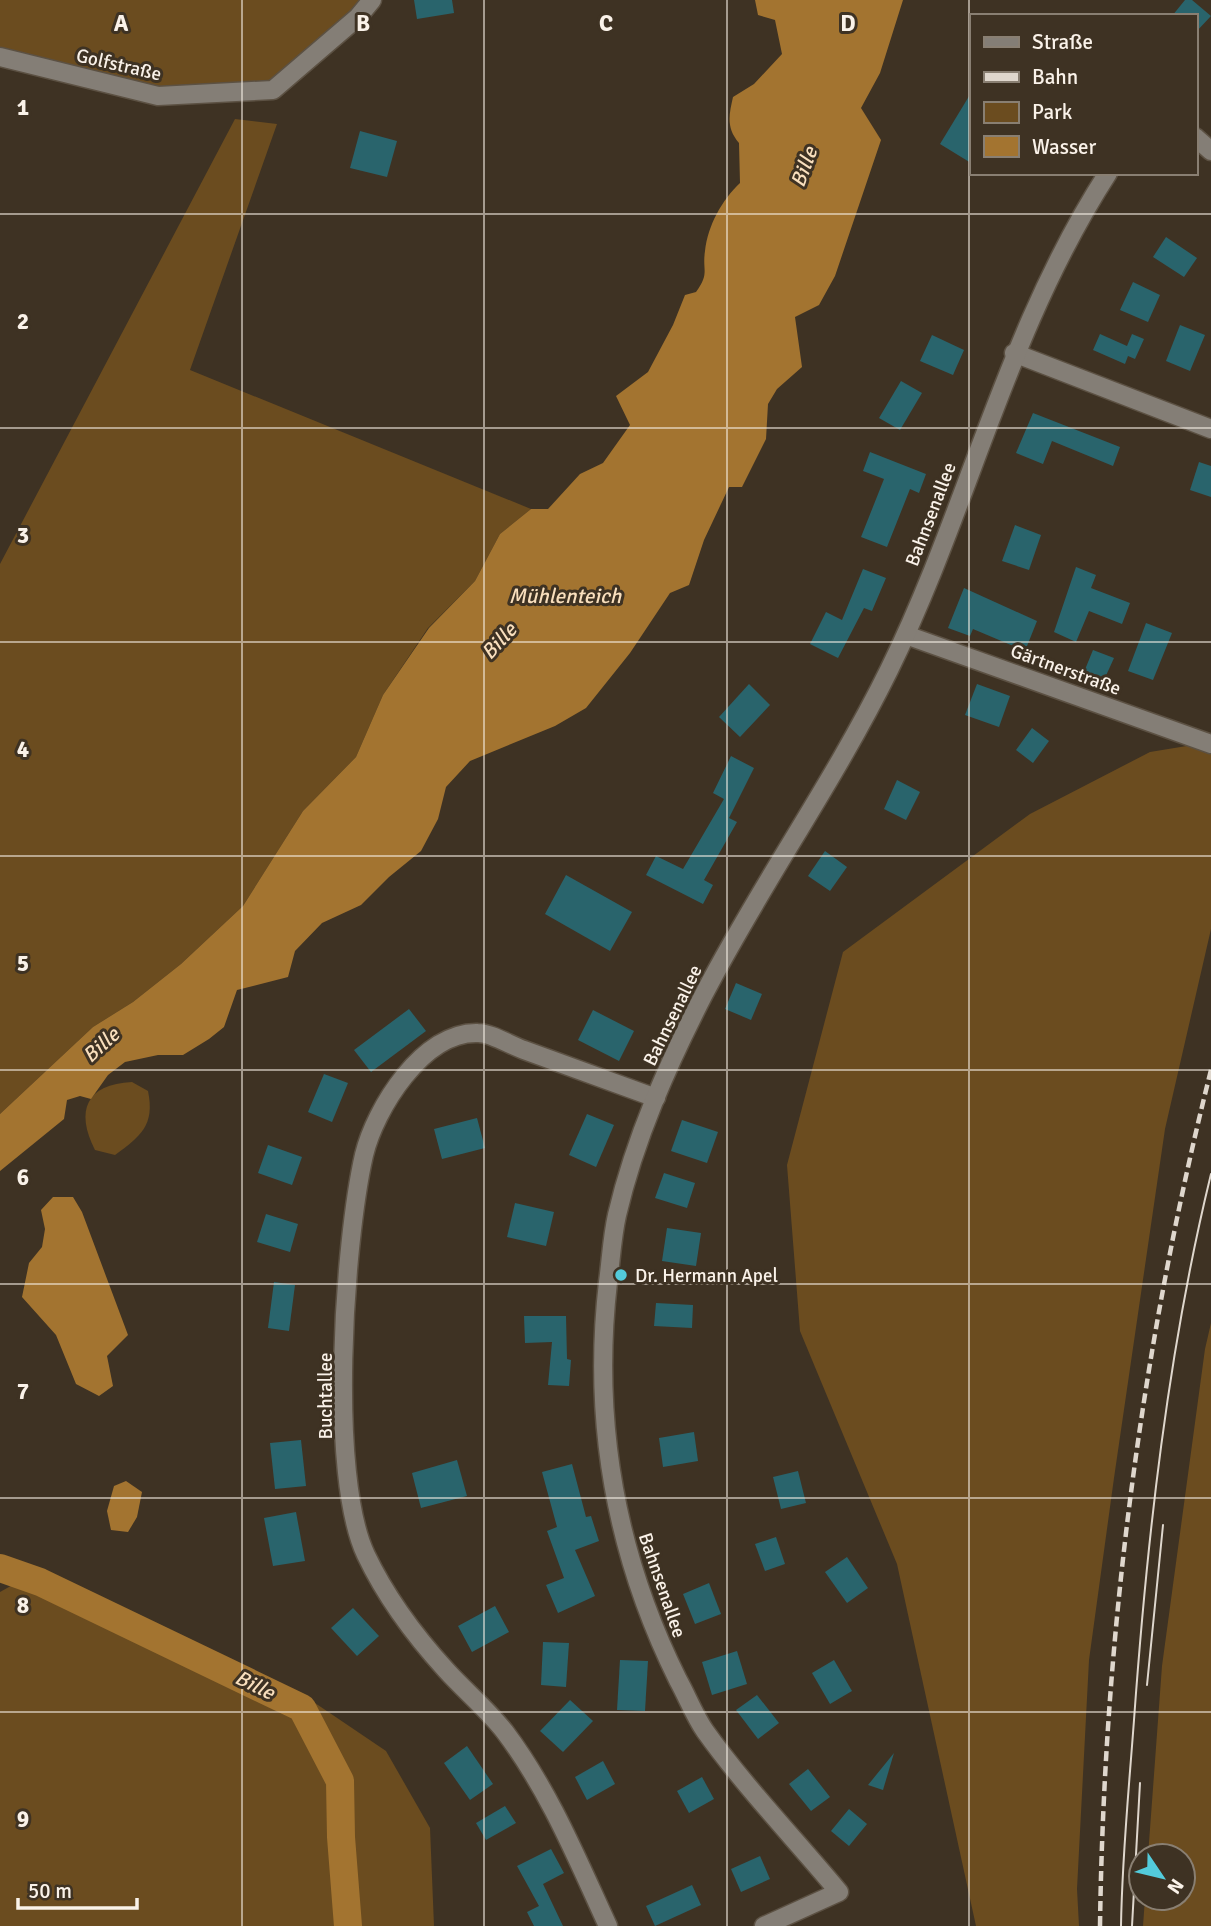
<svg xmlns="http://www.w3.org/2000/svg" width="1211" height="1926" font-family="Signika,sans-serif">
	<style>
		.green { fill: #6b4c1f }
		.water { fill: #a37430 }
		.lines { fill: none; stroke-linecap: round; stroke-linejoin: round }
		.river { stroke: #a37430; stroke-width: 28 }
		.building { fill: #29646c }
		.minor-casing { stroke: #5c5143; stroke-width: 21 }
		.minor { stroke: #847e76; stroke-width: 18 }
		.tram { stroke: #dfd7cd; stroke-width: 2 }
		.rail { stroke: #dfd7cd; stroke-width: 4.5; stroke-dasharray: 10 5; stroke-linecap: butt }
		.grid { fill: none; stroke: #faf2e9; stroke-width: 2; stroke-opacity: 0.55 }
		.poi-dot { fill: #53cbdb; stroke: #3e3223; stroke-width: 2.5 }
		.labels { text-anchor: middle; stroke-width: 6; stroke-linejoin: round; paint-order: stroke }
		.street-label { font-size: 19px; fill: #faf2e9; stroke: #3e3223 }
		.poi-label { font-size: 19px; fill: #faf2e9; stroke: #3e3223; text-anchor: start }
		.water-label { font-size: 21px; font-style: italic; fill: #f9dfbd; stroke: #3e3223 }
		.grid-label { font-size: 23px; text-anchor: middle; font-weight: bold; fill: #faf2e9; stroke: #3e3223; stroke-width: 6; stroke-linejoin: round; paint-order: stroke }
	</style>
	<rect width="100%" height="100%" fill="#3e3223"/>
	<g class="green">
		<polygon points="0,0 363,0 354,12 269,84 158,88 0,48"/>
		<polygon points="235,119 277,124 190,370 531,509 500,534 475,581 428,628 383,695 356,757 303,811 243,906 181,964 133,1002 93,1027 0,1114 0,564"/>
		<polygon points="1211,742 1211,929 1165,1129 1114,1478 1089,1660 1077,1889 1079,1926 976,1926 897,1564 800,1331 787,1165 843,952 1030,814 1150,752"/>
		<path d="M132 1082 148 1091C155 1125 141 1136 115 1155L95 1150C75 1111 86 1084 132 1082Z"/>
		<polygon points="1211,1323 1211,1926 1143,1926 1145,1898 1183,1898 1183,1856 1148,1856 1162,1666 1205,1349"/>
		<polygon points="41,1569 315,1703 386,1751 430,1828 434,1926 0,1926 0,1592"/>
	</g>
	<g class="water">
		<path d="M755 0H903L880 73 861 108 881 140 835 276 819 305 795 317 802 367 777 389 768 404 766 439 742 487H729L704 540 689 585 670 593 630 653 586 708 555 726 470 761 446 787 438 819 421 851 389 877 361 905 322 923 295 951 288 977 237 990 224 1027 209 1039 183 1055H158L125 1062 108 1075 91 1099 80 1096 67 1100 64 1119 0 1171V1114L93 1027 133 1002 181 964 243 906 303 811 356 757 383 695 429 628 475 581 500 534 531 509H548L580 474 603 463 630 425 616 396 648 372 673 325 685 295 696 292C710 273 702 271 705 251 708 225 722 200 740 183L739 143C726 128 729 115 733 97L754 84 782 54 775 20 758 15Z"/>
		<polygon points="53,1197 73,1197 82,1212 128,1335 107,1356 113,1386 99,1396 76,1384 56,1335 22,1297 29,1263 42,1247 45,1229 41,1210"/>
		<polygon points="126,1481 142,1492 137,1517 128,1532 111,1530 107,1511 114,1486"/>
	</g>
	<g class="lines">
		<polyline class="river" points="0,1568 40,1582 302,1708 340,1781 341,1837 348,1926"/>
	</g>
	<g class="building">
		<polygon points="414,0 452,0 454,13 417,19"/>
		<polygon points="1185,0 1192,0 1211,16 1195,33 1195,16 1172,16"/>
		<polygon points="971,93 971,163 940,144"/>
		<polygon points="360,131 397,141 387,177 350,168"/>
		<polygon points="1166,237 1197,258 1184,277 1153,257"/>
		<polygon points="1133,282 1160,295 1148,322 1120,310"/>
		<polygon points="1180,325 1205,335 1190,371 1166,361"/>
		<polygon points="1100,334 1127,346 1132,334 1144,339 1135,359 1128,356 1125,364 1093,350"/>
		<polygon points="932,335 964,350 953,375 920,361"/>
		<polygon points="901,381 922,393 900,430 879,418"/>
		<polygon points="1033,413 1120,447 1113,466 1052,441 1043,464 1016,453"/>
		<polygon points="870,452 926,474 919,493 910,489 887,547 861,537 884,479 863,471"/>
		<polygon points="1199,462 1211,466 1211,497 1190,490"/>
		<polygon points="1015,525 1041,535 1029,570 1002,561"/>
		<polygon points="1076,567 1096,575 1091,588 1130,603 1122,624 1089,611 1076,642 1054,632"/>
		<polygon points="863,569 886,578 872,611 864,608 838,658 810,644 826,612 842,620"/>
		<polygon points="964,588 1037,621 1025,651 973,629 970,636 948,628"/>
		<polygon points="1146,623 1172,633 1153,680 1128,671"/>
		<polygon points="1093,650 1114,658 1104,680 1084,672"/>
		<polygon points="749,684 770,705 740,737 719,717"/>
		<polygon points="977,684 1010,696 999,727 965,715"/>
		<polygon points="1032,728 1049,741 1033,763 1016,750"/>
		<polygon points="731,756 754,768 729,818 737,822 704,880 713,885 703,904 646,875 656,856 683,869 724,799 713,793"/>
		<polygon points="897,780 920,792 906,820 884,809"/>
		<polygon points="825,851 847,867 830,891 808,876"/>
		<polygon points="566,875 632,912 610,951 545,914"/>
		<polygon points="736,983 762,994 751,1020 725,1009"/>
		<polygon points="409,1009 426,1031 371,1072 354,1050"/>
		<polygon points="593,1010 634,1031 619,1061 578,1040"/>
		<polygon points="324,1074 348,1083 332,1122 308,1112"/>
		<polygon points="587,1114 614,1125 596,1167 569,1155"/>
		<polygon points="477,1118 485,1148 442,1159 434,1129"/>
		<polygon points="682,1120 718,1132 707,1163 671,1151"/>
		<polygon points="268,1145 302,1157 292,1185 258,1173"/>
		<polygon points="664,1173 695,1183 687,1208 655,1198"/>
		<polygon points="515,1203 554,1212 546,1246 507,1237"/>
		<polygon points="266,1214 298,1224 290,1252 257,1242"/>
		<polygon points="667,1228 701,1233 696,1266 662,1261"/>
		<polygon points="274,1282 295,1285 289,1331 268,1328"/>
		<polygon points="656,1303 693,1305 692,1328 654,1326"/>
		<polygon points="524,1316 566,1316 567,1359 571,1360 569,1386 548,1385 552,1342 525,1343"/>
		<polygon points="694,1432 698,1461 663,1467 659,1438"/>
		<polygon points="301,1440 306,1486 275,1489 270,1443"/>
		<polygon points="457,1460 467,1496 421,1508 412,1473"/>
		<polygon points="572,1464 586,1517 591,1516 599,1541 575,1550 595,1596 558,1613 546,1585 564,1578 547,1531 557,1527 542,1472"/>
		<polygon points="798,1471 806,1503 781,1509 773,1477"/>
		<polygon points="296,1512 305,1561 273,1566 264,1518"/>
		<polygon points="776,1537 785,1564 765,1571 755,1544"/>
		<polygon points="847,1557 868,1588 847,1603 825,1572"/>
		<polygon points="709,1583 721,1614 695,1624 683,1594"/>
		<polygon points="495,1606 509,1632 472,1652 458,1626"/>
		<polygon points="353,1608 379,1636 357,1656 331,1628"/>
		<polygon points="543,1642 569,1643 566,1687 541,1685"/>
		<polygon points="737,1651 747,1684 712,1695 702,1662"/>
		<polygon points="620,1660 648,1661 645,1711 617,1710"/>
		<polygon points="834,1660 852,1691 830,1704 812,1673"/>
		<polygon points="757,1695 779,1723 758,1739 736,1710"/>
		<polygon points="570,1700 593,1721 563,1752 540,1731"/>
		<polygon points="467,1746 493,1784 470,1800 444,1763"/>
		<polygon points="894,1753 883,1790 868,1785"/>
		<polygon points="603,1761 615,1784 587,1800 575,1777"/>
		<polygon points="808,1769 830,1797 811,1811 789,1784"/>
		<polygon points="702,1777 714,1799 689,1813 677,1791"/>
		<polygon points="505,1806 516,1823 486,1840 476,1823"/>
		<polygon points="849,1809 867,1824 849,1846 831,1831"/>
		<polygon points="551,1849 564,1873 543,1884 563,1926 534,1926 527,1912 539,1906 517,1866"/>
		<polygon points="760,1856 770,1879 741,1892 731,1869"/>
		<polygon points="692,1885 701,1905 655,1926 646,1906"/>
	</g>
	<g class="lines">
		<defs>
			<g id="minor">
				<polyline points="0,57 158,96 273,90 358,17 372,0"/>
				<polyline points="1195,137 1211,151"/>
				<polyline points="1014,353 1211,429"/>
				<polyline points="906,635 1211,744"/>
				<path d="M608 1926C577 1859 550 1792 505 1732 488 1710 465 1691 446 1670 415 1636 386 1597 366 1555 328 1475 344 1243 364 1155 375 1109 423 1031 478 1033 491 1033 510 1045 524 1050 568 1066 612 1082 656 1098"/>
				<path d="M764 1926 839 1892C795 1839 745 1787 705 1731 694 1715 687 1696 678 1680 616 1555 592 1421 608 1282 611 1260 612 1237 617 1215 635 1138 668 1064 704 994 761 884 834 782 889 670 969 507 1007 329 1108 173"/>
			</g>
		</defs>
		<use href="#minor" class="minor-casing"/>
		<use href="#minor" class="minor"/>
		<g class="tram">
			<polyline points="1147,1685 1163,1525"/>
			<path d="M1121 1926C1122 1857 1129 1788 1134 1720 1147 1539 1168 1350 1211 1174"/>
			<polyline points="1132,1926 1140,1783"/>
		</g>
		<path class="rail" d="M1100 1926C1104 1639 1141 1348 1211 1070"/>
	</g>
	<path class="grid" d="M242 0V1926M484 0V1926M727 0V1926M969 0V1926M0 214H1211M0 428H1211M0 642H1211M0 856H1211M0 1070H1211M0 1284H1211M0 1498H1211M0 1712H1211"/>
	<circle class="poi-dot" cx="621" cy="1275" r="7"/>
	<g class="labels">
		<g class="street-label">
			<text transform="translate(119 64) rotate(13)" y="7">Golfstraße</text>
			<text transform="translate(930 514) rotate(-69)" y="7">Bahnsenallee</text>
			<text transform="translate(1066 669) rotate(20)" y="7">Gärtnerstraße</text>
			<text transform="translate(672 1015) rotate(-64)" y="7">Bahnsenallee</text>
			<text transform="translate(325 1396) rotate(-90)" y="7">Buchtallee</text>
			<text transform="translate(663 1585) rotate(71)" y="7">Bahnsenallee</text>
		</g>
		<g class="poi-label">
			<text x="635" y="1282">Dr. Hermann Apel</text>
		</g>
		<g class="water-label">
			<text transform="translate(804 167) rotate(-70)" y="7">Bille</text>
			<text x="565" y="603">Mühlenteich</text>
			<text transform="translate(499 641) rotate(-47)" y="7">Bille</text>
			<text transform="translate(101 1045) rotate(-42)" y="7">Bille</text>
			<text transform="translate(255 1685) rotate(26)" y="7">Bille</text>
		</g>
	</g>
	<g class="grid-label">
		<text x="121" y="31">A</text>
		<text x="363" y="31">B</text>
		<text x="606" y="31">C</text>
		<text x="848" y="31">D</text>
		<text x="23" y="115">1</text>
		<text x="23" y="329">2</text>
		<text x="23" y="543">3</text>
		<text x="23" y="757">4</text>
		<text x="23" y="971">5</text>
		<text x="23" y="1185">6</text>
		<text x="23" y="1399">7</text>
		<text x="23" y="1613">8</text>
		<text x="23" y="1827">9</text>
	</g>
	<rect x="970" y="14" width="228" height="161" fill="#3e3223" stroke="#897f72" stroke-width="2"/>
	<rect x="984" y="37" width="35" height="10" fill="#847e76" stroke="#897f72" stroke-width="2"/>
	<text x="1032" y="49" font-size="21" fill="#faf2e9">Straße</text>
	<rect x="984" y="72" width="35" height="10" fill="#dfd7cd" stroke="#897f72" stroke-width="2"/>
	<text x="1032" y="84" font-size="21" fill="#faf2e9">Bahn</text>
	<rect x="984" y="102" width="35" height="21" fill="#6b4c1f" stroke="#897f72" stroke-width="2"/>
	<text x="1032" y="119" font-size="21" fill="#faf2e9">Park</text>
	<rect x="984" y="136" width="35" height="21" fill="#a37430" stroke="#897f72" stroke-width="2"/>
	<text x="1032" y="154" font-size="21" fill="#faf2e9">Wasser</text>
	<g transform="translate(1162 1877) rotate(125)"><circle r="33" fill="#3e3223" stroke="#897f72" stroke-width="2"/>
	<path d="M0-5L12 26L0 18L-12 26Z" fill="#53cbdb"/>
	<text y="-10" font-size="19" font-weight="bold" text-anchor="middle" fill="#faf2e9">N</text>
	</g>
	<path d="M18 1898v10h119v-10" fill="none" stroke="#faf2e9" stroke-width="3.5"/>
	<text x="28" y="1898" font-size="21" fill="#faf2e9" stroke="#3e3223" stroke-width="5" paint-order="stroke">50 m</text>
</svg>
